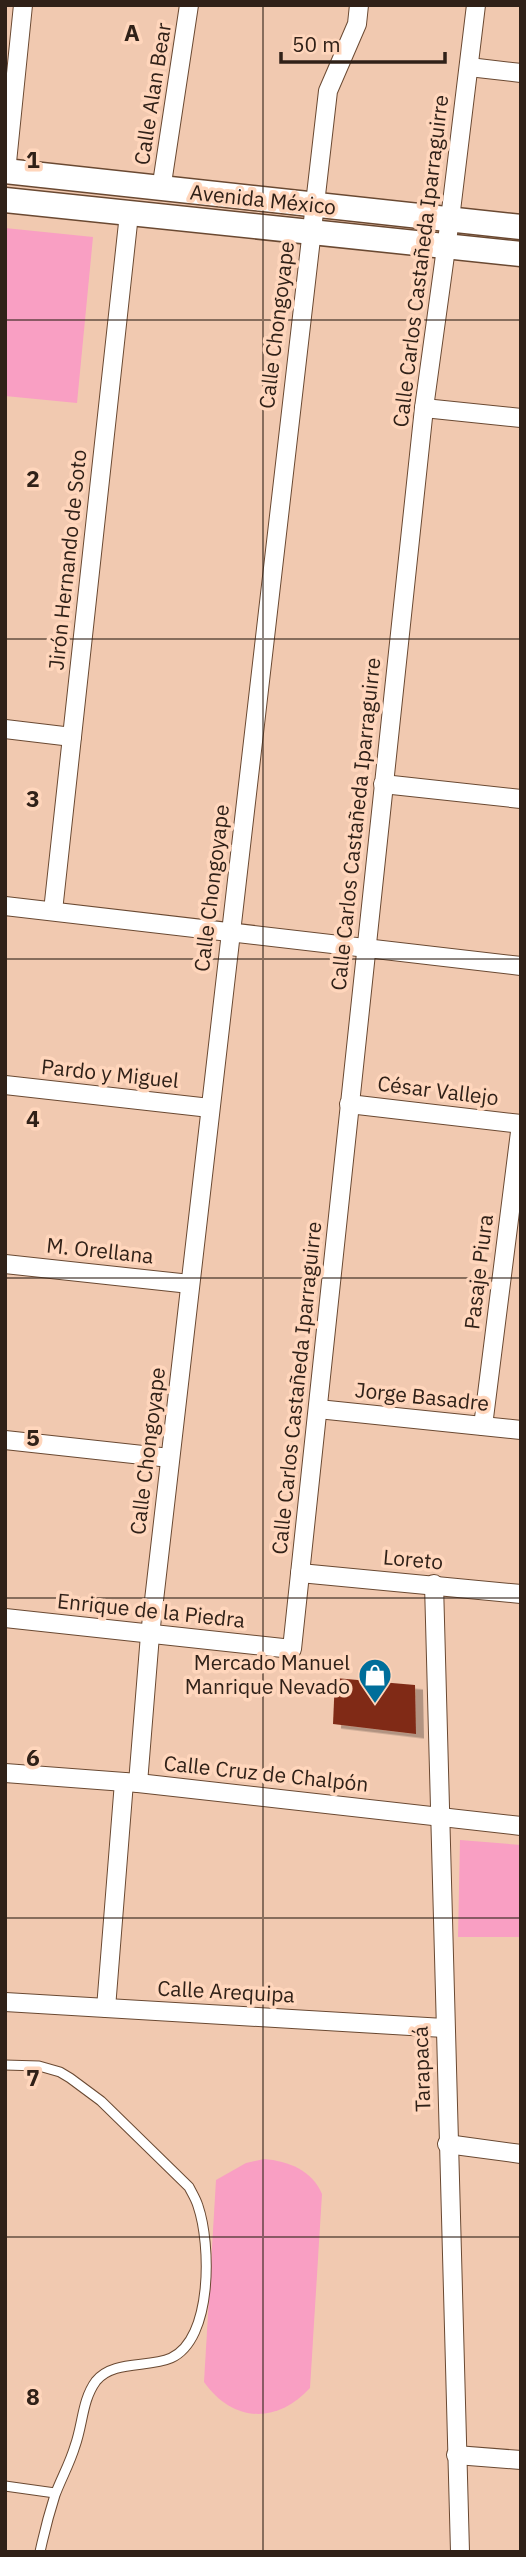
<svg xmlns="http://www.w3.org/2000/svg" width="526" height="2557" font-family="'IBM Plex Sans',sans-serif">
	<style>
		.green { fill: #f99fc3 }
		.building { fill: #802b17; filter: url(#shadow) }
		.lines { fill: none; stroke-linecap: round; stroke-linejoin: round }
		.lane-casing { stroke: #6a4932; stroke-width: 11 }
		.street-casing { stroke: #6a4932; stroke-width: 20 }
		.secondary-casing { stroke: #6a4932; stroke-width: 27 }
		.lane { stroke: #fff; stroke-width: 9 }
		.street { stroke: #fff; stroke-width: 18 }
		.secondary { stroke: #fff; stroke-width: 24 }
		.grid { fill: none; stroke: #302118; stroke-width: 2; stroke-opacity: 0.55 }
		.labels { text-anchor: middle; stroke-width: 7; stroke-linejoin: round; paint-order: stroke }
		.street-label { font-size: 21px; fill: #302118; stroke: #ffd6bc }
		.poi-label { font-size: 21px; fill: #302118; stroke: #ffd6bc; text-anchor: end }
		.grid-label { font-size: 23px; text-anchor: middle; font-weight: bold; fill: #302118; stroke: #ffd6bc; stroke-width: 7; stroke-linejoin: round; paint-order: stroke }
	</style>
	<defs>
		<filter id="shadow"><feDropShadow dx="8" dy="4.5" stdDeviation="0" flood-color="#0004"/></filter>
	</defs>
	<rect width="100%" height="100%" fill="#f1c9b0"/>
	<g class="green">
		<polygon points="5,228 93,237 77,403 5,396"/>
		<polygon points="460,1840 521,1845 521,1937 458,1937"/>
		<path d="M264 2159C288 2161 312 2170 322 2194L310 2388C277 2424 233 2423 204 2382L216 2180 246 2163Z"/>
	</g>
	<polygon class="building" points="335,1678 415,1685 416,1734 333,1724"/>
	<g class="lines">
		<defs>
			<g id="lane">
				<path d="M5 2065 39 2066 60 2072 70 2078 101 2101 189 2187C192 2193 196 2199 198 2206 211 2244 213 2339 171 2358 148 2368 113 2360 96 2381 82 2400 83 2424 75 2446 70 2463 61 2479 55 2495 49 2514 44 2533 40 2552"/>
				<polyline points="5,2486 55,2493"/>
			</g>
			<g id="street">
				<polyline points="469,67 521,73"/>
				<polyline points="6,172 23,5"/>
				<polyline points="161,190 189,5"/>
				<polyline points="424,408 521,418"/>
				<polyline points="5,729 72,737"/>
				<polyline points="383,784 521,799"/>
				<polyline points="5,906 521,966"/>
				<polyline points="53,911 129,214"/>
				<polyline points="5,1085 210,1108"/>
				<polyline points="349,1104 521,1124"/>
				<polyline points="5,1264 190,1284"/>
				<polyline points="318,1409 521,1430"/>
				<polyline points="483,1426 521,1124"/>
				<polyline points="5,1440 170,1458"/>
				<polyline points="300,1573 521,1594"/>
				<polyline points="434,1584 460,2552"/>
				<polyline points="5,1618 292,1649 424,408 450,219 476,5"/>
				<polyline points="5,1773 138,1783 521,1826"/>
				<polyline points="138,1783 150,1635 328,91 357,24 359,5"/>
				<polyline points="5,2002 444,2028"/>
				<polyline points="106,2008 124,1782"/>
				<polyline points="447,2144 521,2154"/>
				<polyline points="456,2455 521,2460"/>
			</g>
			<g id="secondary">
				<polyline points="5,171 521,227"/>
				<polyline points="5,200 521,254"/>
			</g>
		</defs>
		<use href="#lane" class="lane-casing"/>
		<use href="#street" class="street-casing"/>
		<use href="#secondary" class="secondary-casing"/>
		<use href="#lane" class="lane"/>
		<use href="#street" class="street"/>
		<use href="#secondary" class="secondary"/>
	</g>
	<path class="grid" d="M263 5V2552M5 320H521M5 639H521M5 959H521M5 1278H521M5 1598H521M5 1918H521M5 2237H521"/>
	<defs>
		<symbol id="shop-pin" viewBox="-11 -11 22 30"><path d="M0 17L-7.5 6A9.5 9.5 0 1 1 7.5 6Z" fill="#006e9a" stroke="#ffd6bc"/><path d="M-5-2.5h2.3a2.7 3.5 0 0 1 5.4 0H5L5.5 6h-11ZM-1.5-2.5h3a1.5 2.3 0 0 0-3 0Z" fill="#fff"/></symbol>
	</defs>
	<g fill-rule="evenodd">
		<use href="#shop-pin" x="356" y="1656" width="38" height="52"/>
	</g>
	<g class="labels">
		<g class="street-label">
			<text transform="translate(153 94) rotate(-81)" y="7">Calle Alan Bear</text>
			<text transform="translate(263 200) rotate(6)" y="7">Avenida México</text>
			<text transform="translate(421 261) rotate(-83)" y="7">Calle Carlos Castañeda Iparraguirre</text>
			<text transform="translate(277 325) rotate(-83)" y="7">Calle Chongoyape</text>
			<text transform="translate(68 560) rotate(-84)" y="7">Jirón Hernando de Soto</text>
			<text transform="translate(356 824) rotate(-84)" y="7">Calle Carlos Castañeda Iparraguirre</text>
			<text transform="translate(212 888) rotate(-83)" y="7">Calle Chongoyape</text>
			<text transform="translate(110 1074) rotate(6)" y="7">Pardo y Miguel</text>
			<text transform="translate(438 1091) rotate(7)" y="7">César Vallejo</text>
			<text transform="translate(100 1251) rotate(6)" y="7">M. Orellana</text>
			<text transform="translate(479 1272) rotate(-83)" y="7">Pasaje Piura</text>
			<text transform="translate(297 1388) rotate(-84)" y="7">Calle Carlos Castañeda Iparraguirre</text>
			<text transform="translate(422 1397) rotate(6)" y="7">Jorge Basadre</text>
			<text transform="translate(148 1451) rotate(-83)" y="7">Calle Chongoyape</text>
			<text transform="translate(413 1560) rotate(5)" y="7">Loreto</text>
			<text transform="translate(151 1611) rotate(6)" y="7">Enrique de la Piedra</text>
			<text transform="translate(266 1774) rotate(6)" y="7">Calle Cruz de Chalpón</text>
			<text transform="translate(226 1992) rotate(3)" y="7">Calle Arequipa</text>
			<text transform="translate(422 2069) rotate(-92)" y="7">Tarapacá</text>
		</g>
		<g class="poi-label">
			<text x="350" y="1670">Mercado Manuel<tspan x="350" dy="24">Manrique Nevado</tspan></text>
		</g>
	</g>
	<g class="grid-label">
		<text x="132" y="41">A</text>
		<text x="33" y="168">1</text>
		<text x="33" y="487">2</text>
		<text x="33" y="807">3</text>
		<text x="33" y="1127">4</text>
		<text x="33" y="1446">5</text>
		<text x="33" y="1766">6</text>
		<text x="33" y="2086">7</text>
		<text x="33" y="2405">8</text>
	</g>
	<rect width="526" height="2557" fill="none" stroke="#302118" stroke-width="14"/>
	<path d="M281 52v10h164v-10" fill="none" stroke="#302118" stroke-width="3.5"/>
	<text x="292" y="52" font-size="21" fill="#302118" stroke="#ffd6bc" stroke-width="5" paint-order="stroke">50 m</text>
</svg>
